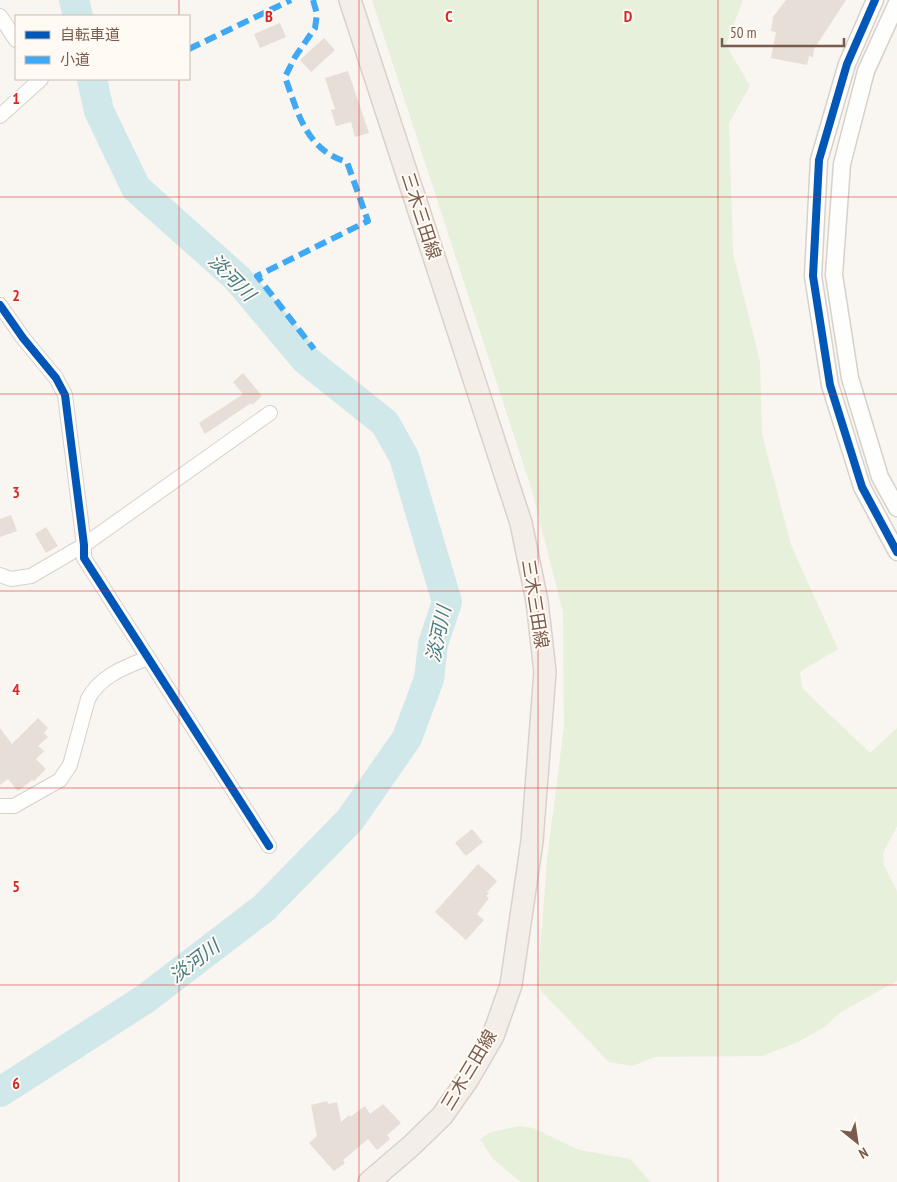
<svg xmlns="http://www.w3.org/2000/svg" width="897" height="1182" font-family="'PT Sans Narrow','Noto Sans JP',sans-serif">
	<style>
		.green { fill: #e7f0db }
		.lines { fill: none; stroke-linecap: round; stroke-linejoin: round }
		.river { stroke: #d0e8ea; stroke-width: 30 }
		.building { fill: #e6ded7 }
		.minor-casing { stroke: #d7d1cb; stroke-width: 16 }
		.tertiary-casing { stroke: #d7d1cb; stroke-width: 19 }
		.primary-casing { stroke: #dad1cc; stroke-width: 24 }
		.minor { stroke: #fefefd; stroke-width: 14 }
		.tertiary { stroke: #fefefd; stroke-width: 16 }
		.primary { stroke: #f3eee8; stroke-width: 21 }
		.quiet { stroke: #3fa9f5; stroke-width: 6; stroke-dasharray: 12 6; stroke-linecap: butt }
		.cycleway-casing { stroke: #fffaf3; stroke-width: 11 }
		.cycleway { stroke: #0057b8; stroke-width: 8 }
		.grid { fill: none; stroke: #d62828; stroke-width: 1; stroke-opacity: 0.55 }
		.labels { text-anchor: middle; stroke-width: 4; stroke-linejoin: round; paint-order: stroke }
		.street-label { font-size: 18px; fill: #7a5c4d; stroke: #fffaf3 }
		.water-label { font-size: 19px; font-style: italic; fill: #437c86; stroke: #fffaf3 }
		.grid-label { font-size: 16px; text-anchor: middle; font-weight: bold; fill: #d62828; stroke: #fffaf3; stroke-width: 4; stroke-linejoin: round; paint-order: stroke }
	</style>
	<rect width="100%" height="100%" fill="#f9f5f0"/>
	<g class="green">
		<polygon points="372,0 743,0 726,45 750,86 729,123 733,253 760,361 762,434 791,545 838,649 800,672 802,688 870,753 897,728 897,826 883,853 884,865 897,891 897,981 841,1012 823,1028 798,1042 762,1056 655,1057 632,1066 609,1062 541,991 538,979 547,860 564,727 563,612 532,491"/>
		<polygon points="520,1126 533,1128 579,1150 630,1159 651,1182 521,1182 493,1159 480,1139 491,1132"/>
	</g>
	<g class="lines">
		<g class="river">
			<polyline points="74,0 78,16"/>
			<polyline points="0,1092 145,999 264,908 350,820 407,738 429,679 433,644 447,602 404,457 385,423 306,360 237,278 136,188 99,111 92,79"/>
		</g>
	</g>
	<g class="building">
		<polygon points="786,0 846,0 814,49 813,57 809,56 807,65 771,58 776,32 771,31 773,17"/>
		<polygon points="280,23 286,37 260,48 254,34"/>
		<polygon points="324,38 335,50 311,72 300,60"/>
		<polygon points="348,71 369,133 355,137 351,122 336,126 331,110 335,109 325,78"/>
		<polygon points="243,373 262,396 252,405 251,403 205,434 199,423 243,394 233,382"/>
		<polygon points="11,515 17,531 0,537 0,519"/>
		<polygon points="46,527 58,546 46,553 35,534"/>
		<polygon points="38,718 48,728 44,733 48,737 38,746 44,751 36,759 46,769 34,781 32,780 18,791 8,779 0,785 0,728 12,744"/>
		<polygon points="472,829 483,842 466,856 455,843"/>
		<polygon points="478,864 497,881 487,892 489,893 486,896 489,898 477,914 484,920 466,940 435,912"/>
		<polygon points="327,1101 328,1104 337,1102 341,1122 349,1115 350,1117 365,1106 370,1114 383,1104 401,1123 387,1135 390,1139 377,1150 368,1139 343,1160 345,1163 334,1171 309,1143 317,1136 311,1105"/>
	</g>
	<g class="lines">
		<defs>
			<g id="minor">
				<polyline points="0,16 16,40"/>
				<polyline points="0,116 41,79"/>
				<polyline points="0,305 23,338 56,378 65,395 84,545 84,558 269,846"/>
				<polyline points="0,575 11,579 31,576 84,545 270,413"/>
				<path d="M0 806H14L60 780 70 765 88 699C100 676 125 667 148 658"/>
			</g>
			<g id="tertiary">
				<polyline points="875,0 847,64 819,160 813,276 830,385 862,487 897,552"/>
				<polyline points="897,3 866,71 842,164 834,275 850,378 880,477 897,508"/>
			</g>
			<polyline id="primary" points="350,0 521,523 537,601 545,672 532,841 511,985 493,1036 468,1079 442,1116 411,1146 369,1182"/>
		</defs>
		<use href="#minor" class="minor-casing"/>
		<use href="#tertiary" class="tertiary-casing"/>
		<use href="#primary" class="primary-casing"/>
		<use href="#minor" class="minor"/>
		<use href="#tertiary" class="tertiary"/>
		<use href="#primary" class="primary"/>
		<g class="quiet">
			<path d="M313 0 317 14 315 28 295 57 285 77C298 113 306 150 347 162L368 221 257 276 314 349"/>
			<polyline points="189,49 291,0"/>
		</g>
		<defs>
			<g id="cycleway">
				<polyline points="875,0 847,64 819,160 813,276 830,385 862,487 897,552"/>
				<polyline points="0,305 23,338 56,378 65,395 84,545 84,558 269,846"/>
			</g>
		</defs>
		<use href="#cycleway" class="cycleway-casing"/>
		<use href="#cycleway" class="cycleway"/>
	</g>
	<path class="grid" d="M179 0V16M359 0V1182M538 0V1182M718 0V1182M179 79V1182M0 197H897M0 394H897M0 591H897M0 788H897M0 985H897"/>
	<g class="labels">
		<g class="street-label">
			<text transform="translate(421 216) rotate(72)" y="6">三木三田線</text>
			<text transform="translate(535 604) rotate(81)" y="6">三木三田線</text>
			<text transform="translate(469 1070) rotate(-59)" y="6">三木三田線</text>
		</g>
		<g class="water-label">
			<text transform="translate(232 277) rotate(45)" y="7">淡河川</text>
			<text transform="translate(438 634) rotate(-78)" y="7">淡河川</text>
			<text transform="translate(194 961) rotate(-37)" y="7">淡河川</text>
		</g>
	</g>
	<g class="grid-label">
		<text x="269" y="22">B</text>
		<text x="449" y="22">C</text>
		<text x="628" y="22">D</text>
		<text x="16" y="104">1</text>
		<text x="16" y="301">2</text>
		<text x="16" y="498">3</text>
		<text x="16" y="695">4</text>
		<text x="16" y="892">5</text>
		<text x="16" y="1089">6</text>
	</g>
	<rect x="15" y="15" width="175" height="65" fill="#fffaf3" stroke="#cabbb1"/>
	<rect x="25" y="31" width="25" height="8" fill="#0057b8" stroke="#cabbb1"/>
	<text x="60" y="40" font-size="15" fill="#7a5c4d">自転車道</text>
	<rect x="25" y="56" width="25" height="8" fill="#3fa9f5" stroke="#cabbb1"/>
	<text x="60" y="65" font-size="15" fill="#7a5c4d">小道</text>
	<g transform="translate(857 1142) rotate(150)" stroke="#fffaf3" stroke-width="4" paint-order="stroke">
	<path d="M0-4L9 19L0 12L-9 19Z" fill="#7a5c4d"/>
	<text y="-8" font-size="14" font-weight="bold" text-anchor="middle" fill="#7a5c4d">N</text>
	</g>
	<path d="M722 38v8h122v-8" fill="none" stroke="#7a5c4d" stroke-width="2.5"/>
	<text x="730" y="38" font-size="15" fill="#7a5c4d" stroke="#fffaf3" stroke-width="4" paint-order="stroke">50 m</text>
</svg>
